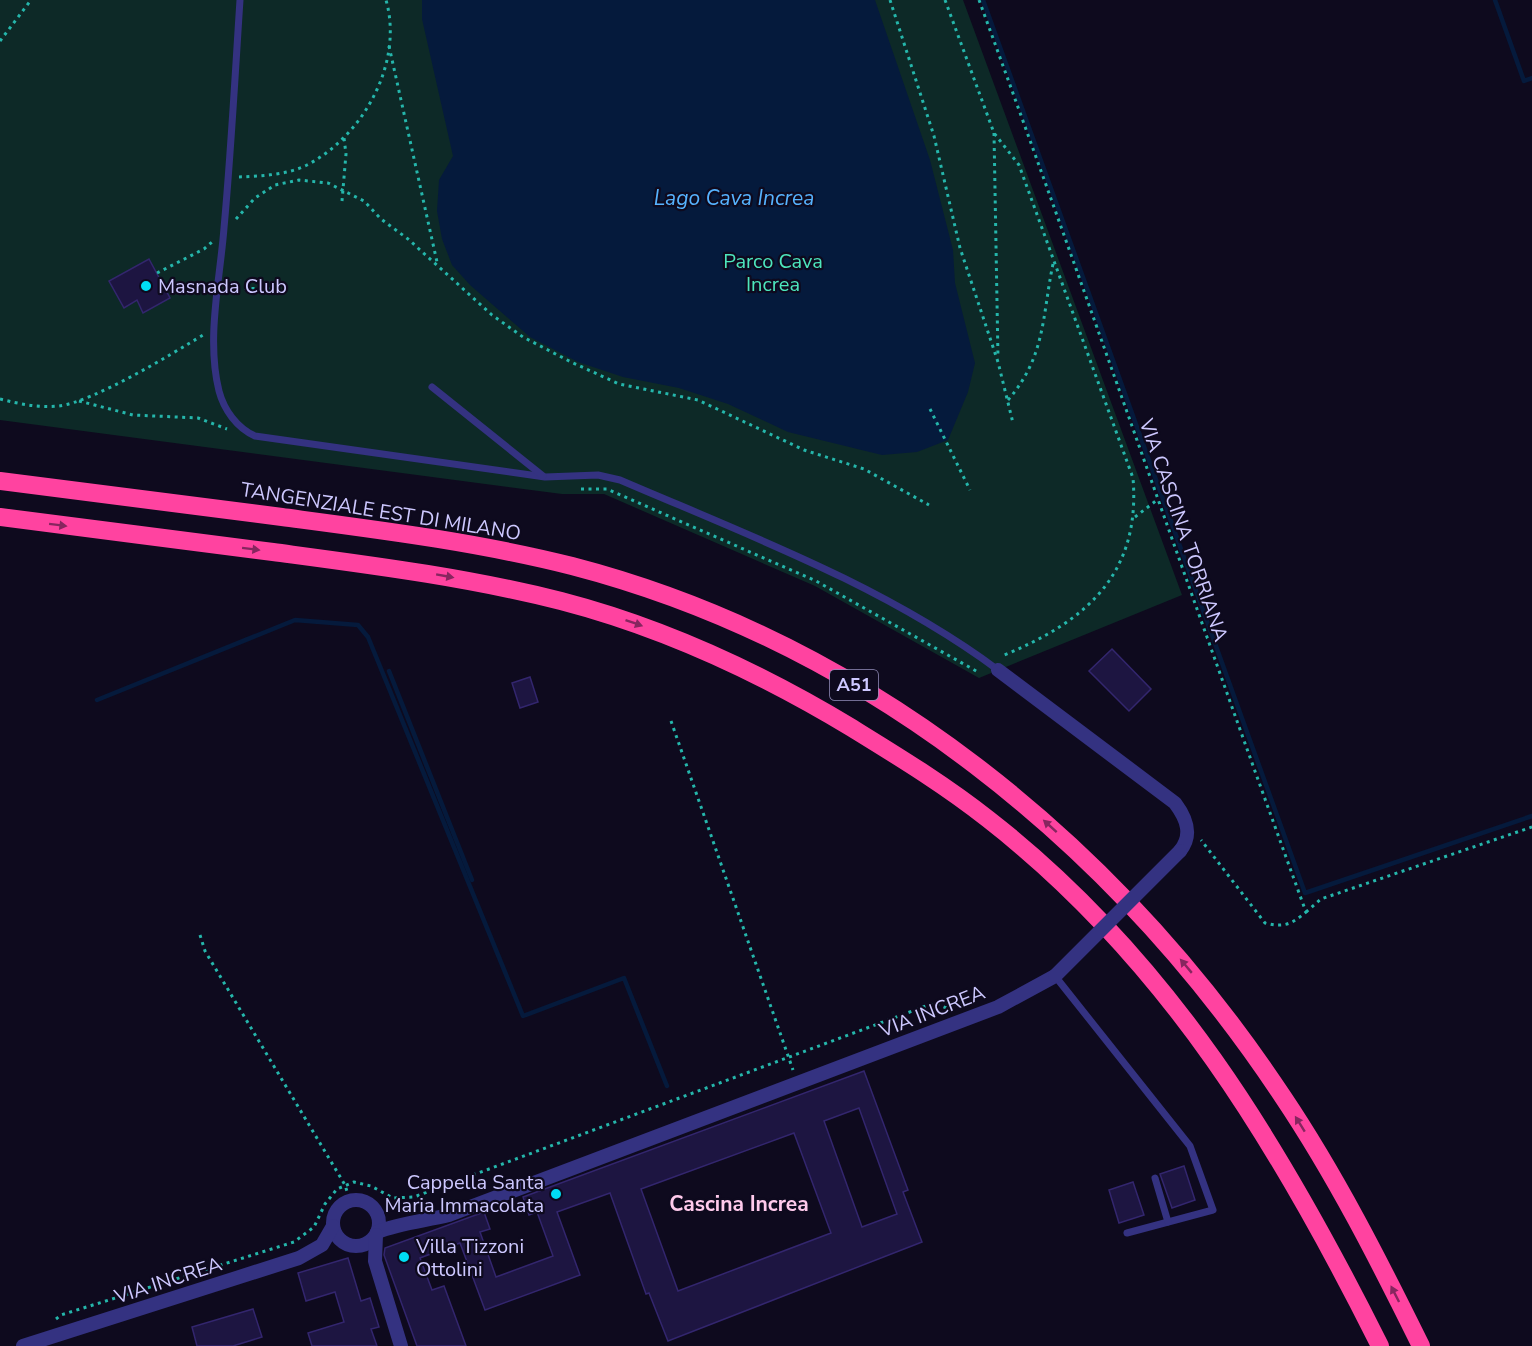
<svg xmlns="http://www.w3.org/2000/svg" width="1532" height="1346" font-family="'Nunito Sans',sans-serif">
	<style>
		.green { fill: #0d2927 }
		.water { fill: #051a3c }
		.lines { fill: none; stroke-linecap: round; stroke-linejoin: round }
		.stream { stroke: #051a3c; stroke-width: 4.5 }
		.building { fill: #1d1541; stroke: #33266e; stroke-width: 1.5; fill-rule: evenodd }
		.path { stroke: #25b6ab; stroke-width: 3; stroke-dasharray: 3 4.5; stroke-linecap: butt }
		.service { stroke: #343281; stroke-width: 7 }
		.minor { stroke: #343281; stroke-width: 14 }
		.motorway { stroke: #ff43a0; stroke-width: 18 }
		.minor-bridge { stroke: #343281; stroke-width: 14 }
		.oneway { fill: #86265f }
		.poi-dot { fill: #00def3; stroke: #0e0a1e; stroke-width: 2 }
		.labels { text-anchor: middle; stroke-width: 4.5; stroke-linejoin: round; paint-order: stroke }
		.shield { fill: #0e0a1e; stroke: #948fbc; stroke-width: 1.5 }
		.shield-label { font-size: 18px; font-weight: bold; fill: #cdc8ff }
		.park-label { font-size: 20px; fill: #4de6bd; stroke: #0e0a1e }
		.poi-label { font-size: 20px; fill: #cdc8ff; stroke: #0e0a1e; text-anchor: start }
		.street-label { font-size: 20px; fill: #cdc8ff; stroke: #0e0a1e }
		.water-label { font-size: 21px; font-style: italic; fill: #56b3ff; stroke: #0e0a1e }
		.neighbourhood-label { font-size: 21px; font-weight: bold; fill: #ffcaec; stroke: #0e0a1e }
	</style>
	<rect width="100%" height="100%" fill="#0e0a1e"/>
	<polygon class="green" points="0,0 963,0 1182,595 979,678 815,586 604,494 562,494 0,420"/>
	<polygon class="water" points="422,0 875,0 930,160 953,250 955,283 975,363 968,392 948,440 917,452 882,455 788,432 728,404 679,388 623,377 578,362 530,337 470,285 452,265 442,239 437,211 439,180 453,156 422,19"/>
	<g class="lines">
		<g class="stream">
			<polyline points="983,0 1305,893 1532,816"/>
			<polyline points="1495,0 1524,81 1532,78"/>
			<polyline points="389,671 472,880"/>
			<polyline points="97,700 295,620 358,625 368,637 523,1016 624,978 667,1086"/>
		</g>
	</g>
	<g class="building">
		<polygon points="149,259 170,298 143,313 137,300 124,308 109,281"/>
		<polygon points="1112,649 1151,689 1129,711 1089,671"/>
		<polygon points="530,677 538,702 520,708 512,683"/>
		<path d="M864 1071 908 1190 903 1192 922 1242 668 1341 649 1293 646 1294 610 1193 557 1212 580 1275 485 1310 460 1243 420 1258 432 1290 444 1286 466 1346H417L384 1255 385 1248 484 1212 490 1229 480 1232 496 1277 553 1256 537 1212 529 1215 523 1197ZM859 1108 897 1214 862 1227 824 1121ZM794 1133 831 1233 678 1291 641 1189Z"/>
		<polygon points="1184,1166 1195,1200 1172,1208 1160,1174"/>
		<polygon points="1133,1182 1144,1215 1119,1223 1109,1190"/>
		<polygon points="348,1258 361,1301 370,1298 379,1327 371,1329 377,1346 312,1346 308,1333 344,1322 335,1292 306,1301 298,1273"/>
		<polygon points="253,1309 262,1337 233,1346 197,1346 192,1327"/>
	</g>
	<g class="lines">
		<g class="path">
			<polyline points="890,0 934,136 960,248 998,362 1013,423"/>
			<path d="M945 0 994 133 1019 165 1133 478C1141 575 1085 622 1002 656"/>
			<path d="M979 0C1090 303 1195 608 1306 912 1292 924 1284 928 1265 923L1201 840"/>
			<polyline points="0,41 31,0"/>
			<polyline points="389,46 437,262"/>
			<polyline points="994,133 998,358"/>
			<path d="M239 177C261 176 287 175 307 165 363 136 404 63 386 0"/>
			<polyline points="342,201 346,154 344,138"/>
			<polyline points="236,219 255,198 275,185 299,180 328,183 364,201 381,219 408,239 492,315 523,337 571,362 619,384 698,400 804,450 864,469 929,505"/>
			<polyline points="157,273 204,249 212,242"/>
			<polyline points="229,288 275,289"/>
			<path d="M0 399C20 404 38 408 59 406 95 401 170 355 203 335"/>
			<path d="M1008 400C1046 356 1042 316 1053 264"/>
			<polyline points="79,401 133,415 198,418 227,429"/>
			<polyline points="930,409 970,490"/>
			<polyline points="581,489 607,489 816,581 978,672"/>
			<polyline points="1135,517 1157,500"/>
			<polyline points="671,721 793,1070"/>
			<polyline points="1306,912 1321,899 1532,827"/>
			<polyline points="200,935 205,951 345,1185 350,1201"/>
			<polyline points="56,1319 61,1315 294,1242 314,1227 325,1204 337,1189 354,1182 371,1186 393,1198 414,1197 934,1003 949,1009"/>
		</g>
		<g class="service">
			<path d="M240 0C235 76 231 152 224 228 220 280 206 339 219 391 224 410 237 428 255 436L545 477 598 475 620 480C748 535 885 586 998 670"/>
			<polyline points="432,387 543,476"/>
			<polyline points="1055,976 1190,1146 1213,1210 1127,1233"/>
			<polyline points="1155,1178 1168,1222"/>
		</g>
		<g class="minor">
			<path d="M998 670 1175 803C1187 819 1193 835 1180 851"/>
			<circle cx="356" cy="1223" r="23"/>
			<path d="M377 1232C400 1223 424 1221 449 1215L998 1007 1055 976"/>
			<polyline points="376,1235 375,1261 401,1346"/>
			<polyline points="23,1346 299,1258 322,1245 333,1226"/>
		</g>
		<g class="motorway">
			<path d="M0 481C94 493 188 505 282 517 380 530 477 542 572 566 868 643 1116 845 1283 1097 1336 1176 1379 1261 1421 1346"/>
			<path d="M0 517C91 529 182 540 273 552 370 565 466 577 561 601 665 628 761 673 852 728 899 757 945 785 988 819 1168 959 1280 1146 1380 1346"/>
		</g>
		<polyline class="minor-bridge" points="1055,976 1180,851"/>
	</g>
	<defs><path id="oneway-solid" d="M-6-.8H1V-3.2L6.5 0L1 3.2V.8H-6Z" transform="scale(1.5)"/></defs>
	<g class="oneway">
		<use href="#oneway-solid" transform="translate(58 525) rotate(7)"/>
		<use href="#oneway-solid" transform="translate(251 549) rotate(7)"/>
		<use href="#oneway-solid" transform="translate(445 576) rotate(10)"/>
		<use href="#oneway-solid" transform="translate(634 623) rotate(19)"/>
		<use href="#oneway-solid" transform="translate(1050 826) rotate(-138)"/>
		<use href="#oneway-solid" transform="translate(1186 966) rotate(-130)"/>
		<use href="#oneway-solid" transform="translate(1300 1124) rotate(-122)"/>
		<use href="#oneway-solid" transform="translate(1395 1294) rotate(-117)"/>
	</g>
	<g class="poi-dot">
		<circle cx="146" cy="286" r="6"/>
		<circle cx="556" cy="1194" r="6"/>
		<circle cx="404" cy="1257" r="6"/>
	</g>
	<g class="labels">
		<rect class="shield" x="830" y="670" width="48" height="30" rx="4.5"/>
		<g class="shield-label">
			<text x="854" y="691">A51</text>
		</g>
		<g class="park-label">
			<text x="773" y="268">Parco Cava<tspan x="773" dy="23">Increa</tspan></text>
		</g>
		<g class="poi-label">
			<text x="158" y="293">Masnada Club</text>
			<text x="544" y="1189" text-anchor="end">Cappella Santa<tspan x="544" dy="23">Maria Immacolata</tspan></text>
			<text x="416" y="1253">Villa Tizzoni<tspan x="416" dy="23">Ottolini</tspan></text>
		</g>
		<g class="street-label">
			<text transform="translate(381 511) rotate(9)" y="7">TANGENZIALE EST DI MILANO</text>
			<text transform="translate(1184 530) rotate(71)" y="7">VIA CASCINA TORRIANA</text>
			<text transform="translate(932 1011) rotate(-21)" y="7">VIA INCREA</text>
			<text transform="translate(168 1280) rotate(-18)" y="7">VIA INCREA</text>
		</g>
		<g class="water-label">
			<text x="734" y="205">Lago Cava Increa</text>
		</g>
		<g class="neighbourhood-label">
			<text x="739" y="1211">Cascina Increa</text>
		</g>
	</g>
</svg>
